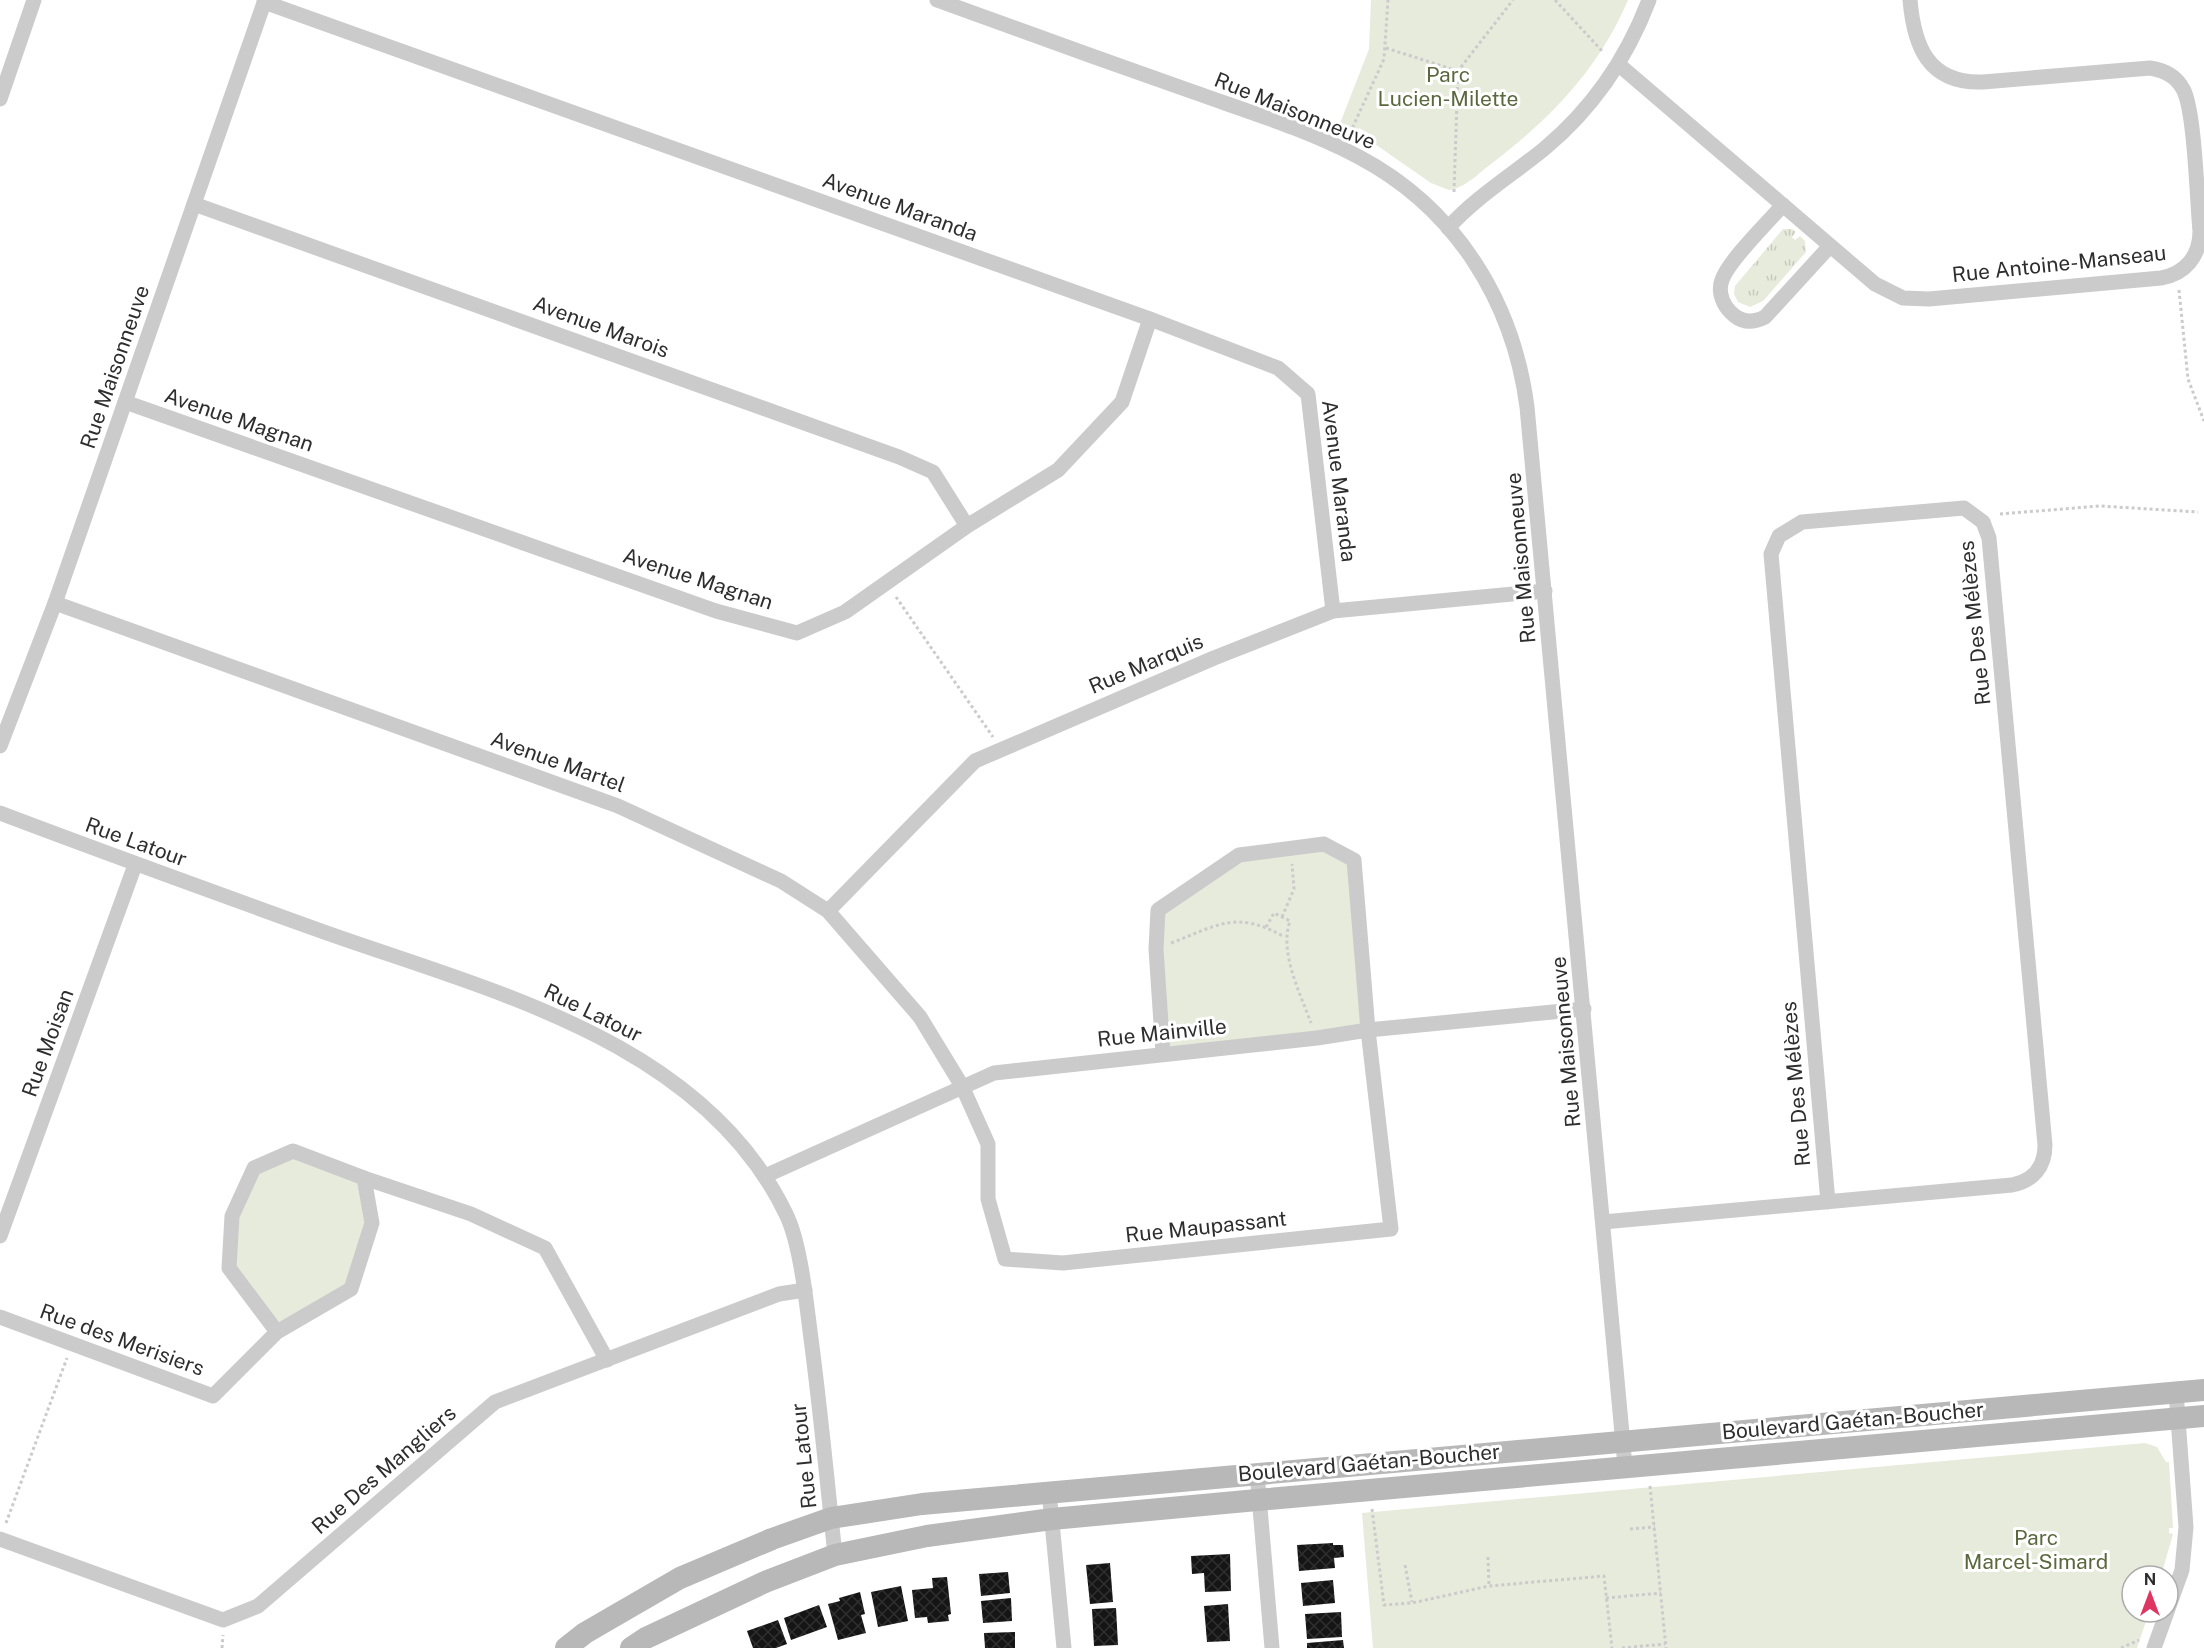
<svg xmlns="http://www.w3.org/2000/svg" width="2204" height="1648" font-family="'Public Sans',sans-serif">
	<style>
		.grass { fill: url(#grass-tufts) }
		.green { fill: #e7ebdc }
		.building { fill: url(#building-cross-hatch) }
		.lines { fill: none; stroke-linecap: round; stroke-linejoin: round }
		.path { stroke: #cbcbcb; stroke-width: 3; stroke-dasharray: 3 3; stroke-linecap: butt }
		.street { stroke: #cbcbcb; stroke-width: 15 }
		.secondary { stroke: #b8b8b8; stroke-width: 22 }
		.labels { text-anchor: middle; stroke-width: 6; stroke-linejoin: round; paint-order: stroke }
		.park-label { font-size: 21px; fill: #59683d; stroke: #fff }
		.street-label { font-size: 21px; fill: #2e2e2e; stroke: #fff }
	</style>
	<defs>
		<pattern id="grass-tufts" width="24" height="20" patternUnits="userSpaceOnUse" patternTransform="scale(1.5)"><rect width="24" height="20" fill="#e7ebdc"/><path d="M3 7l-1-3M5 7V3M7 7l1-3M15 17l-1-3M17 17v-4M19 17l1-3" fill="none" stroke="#c6cabd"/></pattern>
		<pattern id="building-cross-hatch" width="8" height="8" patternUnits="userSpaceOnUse" patternTransform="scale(1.5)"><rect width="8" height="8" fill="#151515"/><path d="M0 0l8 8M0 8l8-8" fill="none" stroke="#2f2f2f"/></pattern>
	</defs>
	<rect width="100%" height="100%" fill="#fff"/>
	<polygon class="grass" points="1783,229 1792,229 1796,232 1792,237 1795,240 1800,236 1805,241 1806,252 1763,301 1750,307 1738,302 1734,294 1735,286"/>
	<g class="green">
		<path d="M1371 0H1628C1599 69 1550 119 1491 164 1479 173 1465 188 1449 190L1431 183 1372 142 1375 137 1359 128 1356 134 1339 126 1369 49Z"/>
		<polygon points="1324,844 1354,860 1368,1030 1163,1053 1158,910 1239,855"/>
		<polygon points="293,1151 364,1178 372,1223 351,1289 277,1332 229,1268 232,1216 254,1168"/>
		<polygon points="2145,1443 2157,1447 2166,1462 2169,1462 2173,1528 2169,1528 2169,1533 2173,1534 2161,1576 2132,1576 2132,1612 2149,1612 2137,1648 1373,1648 1362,1513"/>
	</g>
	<g class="building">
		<polygon points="1333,1543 1333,1545 1343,1545 1344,1557 1334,1558 1335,1568 1299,1571 1297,1545"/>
		<polygon points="1230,1554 1231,1591 1205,1592 1204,1573 1192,1574 1191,1556"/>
		<polygon points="1110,1563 1113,1602 1090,1604 1086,1565"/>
		<polygon points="1008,1572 1010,1593 981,1596 979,1574"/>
		<polygon points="947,1577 951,1614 948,1615 949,1621 928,1623 927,1617 915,1618 912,1590 933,1588 932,1578"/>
		<polygon points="1333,1580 1335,1603 1303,1606 1301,1583"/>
		<polygon points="901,1586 908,1621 878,1627 871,1592"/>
		<polygon points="860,1592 865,1614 861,1615 866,1633 838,1640 828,1604 840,1601 839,1598"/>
		<polygon points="1011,1598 1012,1621 983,1623 981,1601"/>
		<polygon points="1228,1604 1230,1641 1207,1642 1204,1606"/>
		<polygon points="819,1605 827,1627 791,1640 784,1618"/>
		<polygon points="1116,1608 1118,1645 1094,1646 1092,1609"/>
		<polygon points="1341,1612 1342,1637 1307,1639 1305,1614"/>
		<polygon points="778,1620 787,1644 776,1648 753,1648 747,1631"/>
		<polygon points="1015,1632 1015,1648 985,1648 984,1633"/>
		<polygon points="1343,1640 1344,1648 1307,1648 1307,1643"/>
	</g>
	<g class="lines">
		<g class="path">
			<polyline points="1555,0 1603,52"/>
			<polyline points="1386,48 1458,71"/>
			<polyline points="1350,133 1384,59 1388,0"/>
			<polyline points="1454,192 1458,71 1513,0"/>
			<polyline points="2179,290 2188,379 2204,421"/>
			<polyline points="2000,514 2100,506 2198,512"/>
			<polyline points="896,597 993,737"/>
			<polyline points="1282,917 1294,889 1292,864"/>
			<path d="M1266 927 1274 913 1290 921C1279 952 1300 993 1311 1023"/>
			<path d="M1171 943C1216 926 1235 910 1281 935L1285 934"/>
			<polyline points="1650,1486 1666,1648"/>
			<polyline points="1372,1509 1384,1605 1412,1603 1489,1586 1604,1576 1612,1648"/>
			<polyline points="6,1523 67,1358"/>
			<polyline points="1630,1529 1655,1527"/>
			<polyline points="1488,1557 1489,1586"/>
			<polyline points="1405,1565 1412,1602"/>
			<polyline points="1606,1598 1661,1593"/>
			<polyline points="222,1648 223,1635"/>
			<polyline points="1622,1648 1665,1644"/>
			<polyline points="2121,1648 2139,1640"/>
		</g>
		<g class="street">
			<path d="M937 0C1020 30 1102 60 1185 89 1243 110 1304 128 1359 157 1455 208 1513 300 1527 407L1625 1466"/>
			<polyline points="264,2 1150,319 1278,368 1308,394 1333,611"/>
			<path d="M1618 64 1875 284 1903 298 1929 299 2161 278C2185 274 2200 256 2200 231 2197 202 2195 110 2183 89 2176 76 2164 70 2150 68L1983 82C1928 84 1914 46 1910 0"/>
			<polyline points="0,99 34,0"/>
			<polyline points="194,204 899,457 933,472 967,526"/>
			<path d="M1783 205C1769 221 1728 261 1722 280 1717 293 1724 308 1735 316 1744 323 1755 322 1765 317L1830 246"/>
			<path d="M1448 228C1476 197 1512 175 1544 149 1592 109 1627 58 1649 0"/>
			<polyline points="125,402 716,611 797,633 845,612 967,526 1058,470 1122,402 1150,319"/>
			<polyline points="55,603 618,806 781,881 828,911 920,1017 962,1086 988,1144 988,1199 1005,1259 1063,1263 1391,1229 1368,1030 1354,860 1324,844 1239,855 1158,910 1156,949 1163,1053"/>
			<polyline points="0,746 55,603 265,0"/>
			<path d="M0 813C108 854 216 893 324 932 490 991 703 1041 786 1214 800 1242 806 1299 810 1331 820 1405 827 1480 835 1555"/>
			<polyline points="828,911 975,761 1214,658 1333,611 1545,591"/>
			<polyline points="765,1176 994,1073 1317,1038 1368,1030 1584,1009"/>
			<polyline points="364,1178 471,1214 545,1248 607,1360"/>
			<path d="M1603 1222 2012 1185C2033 1181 2045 1167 2045 1145L1989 538 1983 522 1964 508 1802 522 1779 536 1771 554 1828 1202"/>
			<polyline points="0,1236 135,865"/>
			<polyline points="0,1317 213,1396 277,1332 351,1289 372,1223 364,1178 293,1151 254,1168 232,1216 229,1268 277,1332"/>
			<polyline points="1257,1473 1272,1648"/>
			<polyline points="1049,1491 1064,1648"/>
			<polyline points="0,1539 223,1620 258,1606 495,1402 779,1294 805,1290"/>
			<polyline points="2168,1609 2182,1570 2186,1527 2176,1392"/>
			<polyline points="2154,1648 2167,1612"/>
		</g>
		<g class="secondary">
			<polyline points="566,1648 585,1633 680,1578 772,1539 831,1518 922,1504 2204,1390"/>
			<polyline points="631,1648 646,1638 765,1582 835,1555 927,1536 1052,1519 1257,1500 2204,1416"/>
		</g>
	</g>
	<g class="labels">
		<g class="park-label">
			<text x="1448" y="82">Parc<tspan x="1448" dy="24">Lucien-Milette</tspan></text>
			<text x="2036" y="1545">Parc<tspan x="2036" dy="24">Marcel-Simard</tspan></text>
		</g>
		<g class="street-label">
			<text transform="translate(1295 111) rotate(22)" y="7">Rue Maisonneuve</text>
			<text transform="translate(900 207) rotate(20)" y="7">Avenue Maranda</text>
			<text transform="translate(2059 264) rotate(-6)" y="7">Rue Antoine-Manseau</text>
			<text transform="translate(601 327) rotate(20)" y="7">Avenue Marois</text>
			<text transform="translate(115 367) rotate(-71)" y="7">Rue Maisonneuve</text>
			<text transform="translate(239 420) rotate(19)" y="7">Avenue Magnan</text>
			<text transform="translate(1339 481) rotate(83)" y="7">Avenue Maranda</text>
			<text transform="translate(1521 558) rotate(-95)" y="7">Rue Maisonneuve</text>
			<text transform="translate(698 579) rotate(18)" y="7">Avenue Magnan</text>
			<text transform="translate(1975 623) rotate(-96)" y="7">Rue Des Mélèzes</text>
			<text transform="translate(1146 664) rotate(-23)" y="7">Rue Marquis</text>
			<text transform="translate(558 762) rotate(20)" y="7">Avenue Martel</text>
			<text transform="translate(136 842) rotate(20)" y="7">Rue Latour</text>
			<text transform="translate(593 1013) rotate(26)" y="7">Rue Latour</text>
			<text transform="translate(1162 1033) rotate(-6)" y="7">Rue Mainville</text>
			<text transform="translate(1566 1042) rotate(-95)" y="7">Rue Maisonneuve</text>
			<text transform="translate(48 1043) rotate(-70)" y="7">Rue Moisan</text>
			<text transform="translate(1796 1084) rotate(-95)" y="7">Rue Des Mélèzes</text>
			<text transform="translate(1206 1227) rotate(-6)" y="7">Rue Maupassant</text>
			<text transform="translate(122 1340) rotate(20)" y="7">Rue des Merisiers</text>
			<text transform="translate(1853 1421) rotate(-5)" y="7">Boulevard Gaétan-Boucher</text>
			<text transform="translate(804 1456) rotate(-96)" y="7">Rue Latour</text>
			<text transform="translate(1369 1463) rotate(-5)" y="7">Boulevard Gaétan-Boucher</text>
			<text transform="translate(384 1470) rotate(-41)" y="7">Rue Des Mangliers</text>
		</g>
	</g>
	<g transform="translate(2150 1594)"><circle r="28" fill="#ffffff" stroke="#ababab" stroke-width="1.5"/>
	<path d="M0-4.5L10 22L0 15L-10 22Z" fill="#de3662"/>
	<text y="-9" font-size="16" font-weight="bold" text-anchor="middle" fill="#2e2e2e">N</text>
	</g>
</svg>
